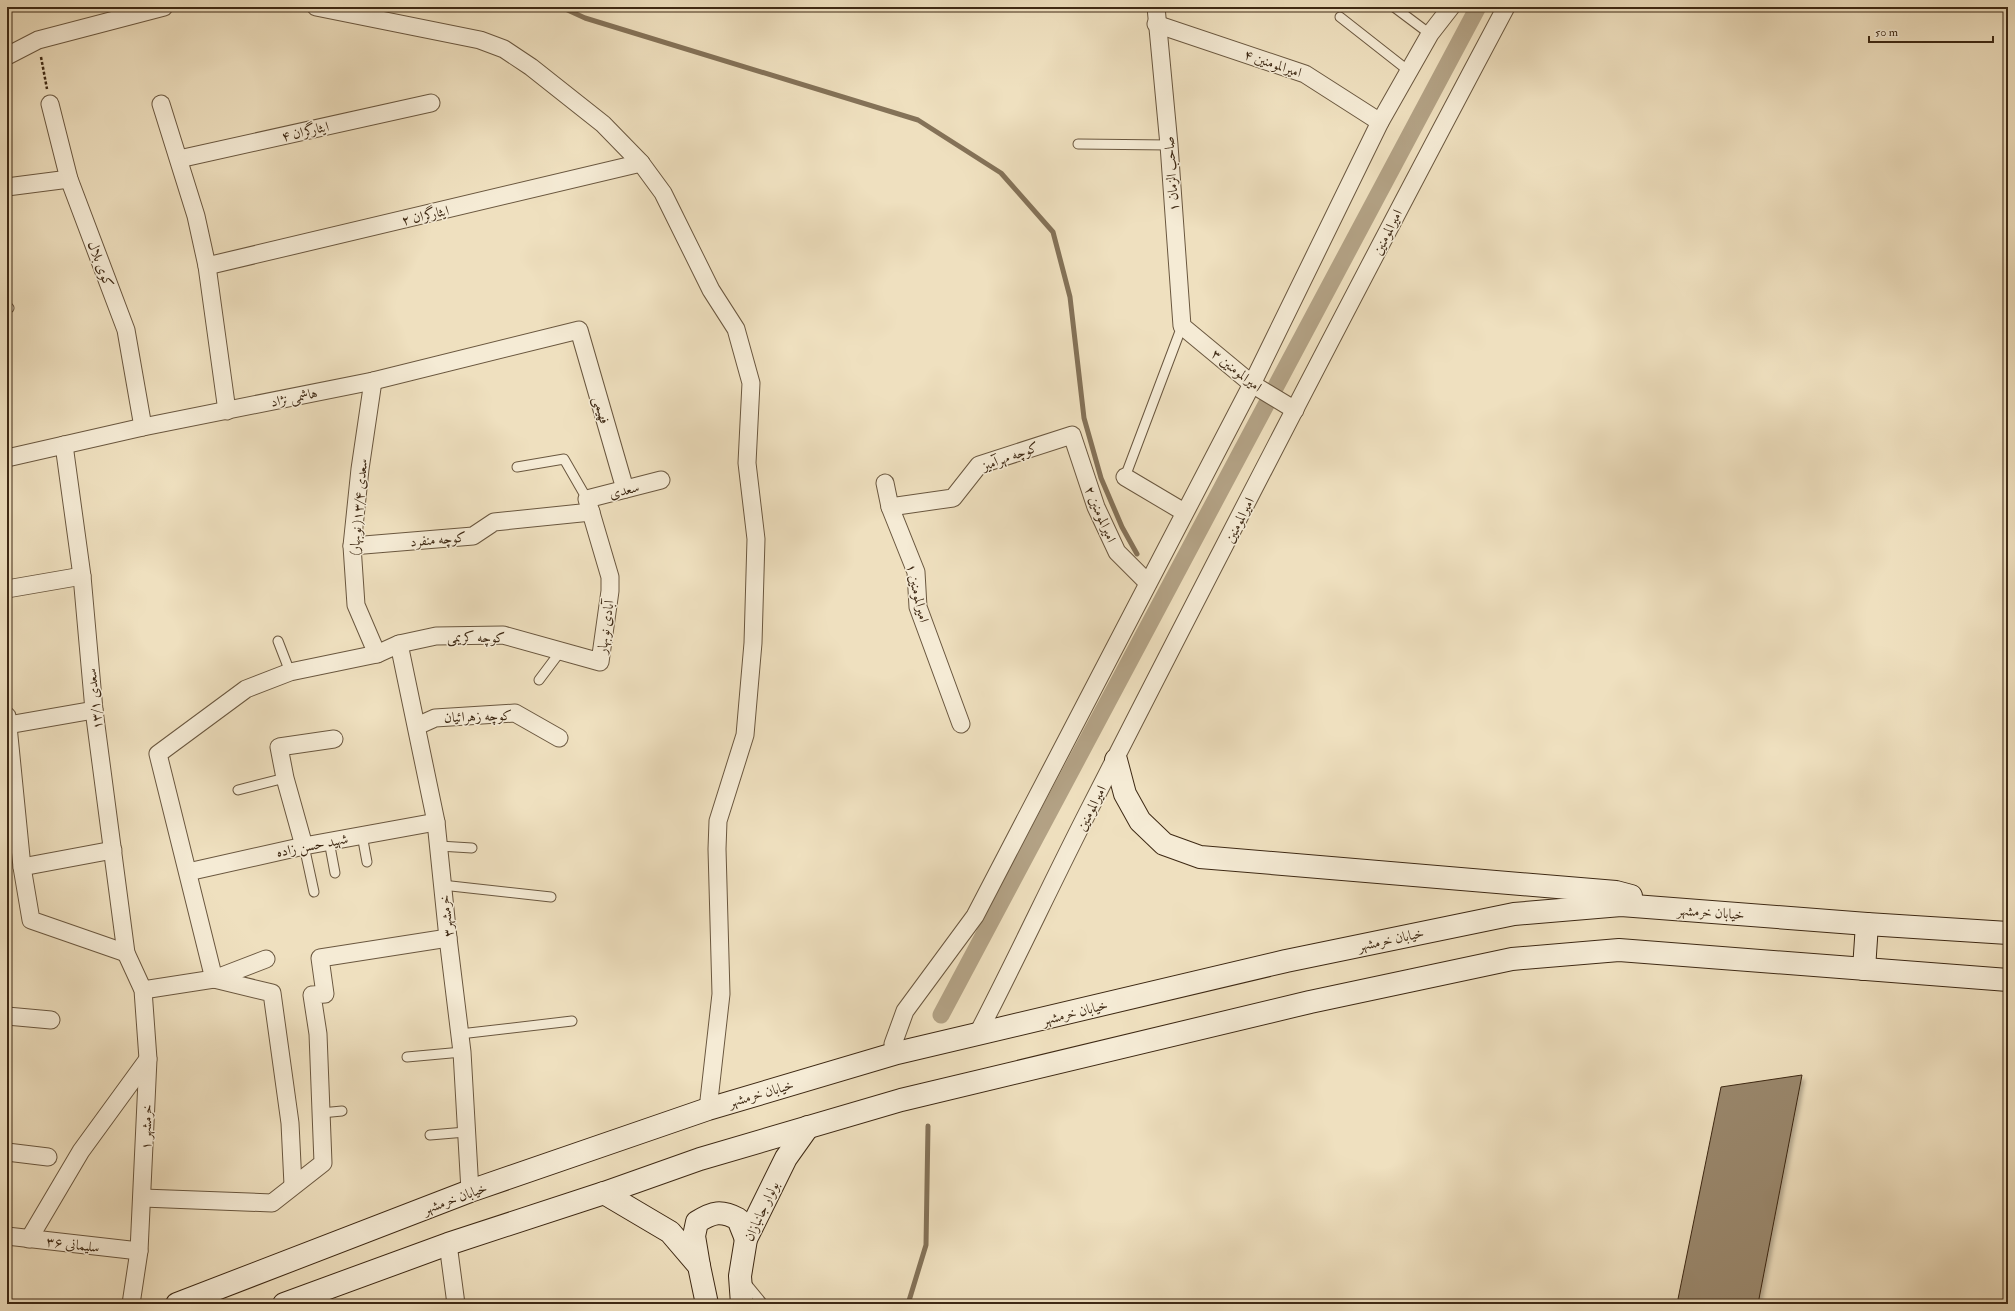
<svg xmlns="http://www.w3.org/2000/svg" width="2015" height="1311" font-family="'IM FELL Double Pica',Amiri,serif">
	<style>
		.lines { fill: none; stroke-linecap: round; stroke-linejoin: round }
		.stream { stroke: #847258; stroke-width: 5 }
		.canal { stroke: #b3a285; stroke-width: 17 }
		.building { fill: #9a886d; stroke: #3e2914; filter: url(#shadow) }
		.lane-casing { stroke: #6a573f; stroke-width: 11 }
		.street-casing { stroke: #6a573f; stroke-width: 19 }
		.secondary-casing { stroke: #3e2914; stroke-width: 24 }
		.path { stroke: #3e2914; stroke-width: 2.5; stroke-dasharray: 3 2; stroke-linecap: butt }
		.lane { stroke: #f5ebd5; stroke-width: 9 }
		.street { stroke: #f5ebd5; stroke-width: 17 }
		.secondary { stroke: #f5ebd5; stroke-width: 22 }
		.labels { text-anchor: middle; stroke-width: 3; stroke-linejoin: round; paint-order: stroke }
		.street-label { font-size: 14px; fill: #3e2914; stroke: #f5ebd5 }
	</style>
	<defs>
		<filter id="shadow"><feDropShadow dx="2.5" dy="4.5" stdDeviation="2" flood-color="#0004"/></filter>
	</defs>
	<rect width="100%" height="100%" fill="#efe0bf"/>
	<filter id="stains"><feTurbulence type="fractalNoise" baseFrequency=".005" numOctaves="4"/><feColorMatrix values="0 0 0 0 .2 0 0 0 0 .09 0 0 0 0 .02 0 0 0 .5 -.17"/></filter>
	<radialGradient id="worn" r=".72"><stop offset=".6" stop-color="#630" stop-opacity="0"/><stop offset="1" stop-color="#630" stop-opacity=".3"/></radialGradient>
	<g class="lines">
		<g class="stream">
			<polyline points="561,7 585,18 918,120 1001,173 1053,232 1070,297 1084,418 1101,478 1122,527 1137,554"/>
			<polyline points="908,1304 926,1245 928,1126"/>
		</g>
		<polyline class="canal" points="941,1015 1478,7"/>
	</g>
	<polygon class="building" points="1802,1075 1758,1304 1677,1304 1721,1087"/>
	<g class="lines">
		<defs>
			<g id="lane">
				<polyline points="1394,7 1430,34"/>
				<polyline points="1340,17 1410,72"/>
				<polyline points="1078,144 1169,145"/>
				<polyline points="7,309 9,308"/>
				<polyline points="517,467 564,459 587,499"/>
				<polyline points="1125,477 1182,326"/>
				<polyline points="278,641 290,672"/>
				<polyline points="539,680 560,652"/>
				<polyline points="238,790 285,778"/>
				<polyline points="362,835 367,862"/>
				<polyline points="329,841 335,873"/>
				<polyline points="304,846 314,892"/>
				<polyline points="439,846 472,848"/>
				<polyline points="442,885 551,897"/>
				<polyline points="460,1034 572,1021"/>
				<polyline points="407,1057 462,1052"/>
				<polyline points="321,1113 342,1111"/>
				<polyline points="430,1135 466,1132"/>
				<polyline points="745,1282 763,1304"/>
			</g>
			<g id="street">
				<polyline points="316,7 480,40 504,49 531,67 603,124 641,163 663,193 711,290 736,329 751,383 747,463 756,539 753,643 745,735 718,821 717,849 721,994 708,1109"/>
				<polyline points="1156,7 1169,145 1182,326 1252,384 1295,410"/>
				<polyline points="1156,24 1305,74 1380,122"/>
				<polyline points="7,56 38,40 164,7"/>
				<polyline points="50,104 69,179 126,330 143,427"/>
				<polyline points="161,104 196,216 207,266 227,411"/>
				<polyline points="179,159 431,103"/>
				<polyline points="7,187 69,179"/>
				<polyline points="207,266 641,163"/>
				<polyline points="373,381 360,469 352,546 356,605 377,654"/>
				<polyline points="64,445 82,576 94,710 126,953 143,990 148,1059 139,1251 131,1304"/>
				<polyline points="7,458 143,427 373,381 579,330 625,489"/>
				<polyline points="1125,477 1184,512"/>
				<polyline points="885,483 890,507 916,572 918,607 961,724"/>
				<polyline points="890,507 953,498 979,465 1072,435 1096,507 1117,552 1148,583"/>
				<polyline points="352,546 473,536 494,522 591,512"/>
				<polyline points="7,589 82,576"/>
				<polyline points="399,644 436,822 448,938 462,1052 470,1191"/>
				<polyline points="7,716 22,867 31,920 126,953"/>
				<polyline points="8,725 94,710"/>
				<polyline points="417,726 435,718 515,713 559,738"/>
				<polyline points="304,846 285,778 279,747 334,739"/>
				<polyline points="22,867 113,850"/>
				<polyline points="188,872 304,846 436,822"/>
				<polyline points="214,979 158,754 246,689 290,672 377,654 399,644 436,636 503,635 600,662 610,591 610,577 587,499 661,480"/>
				<polyline points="214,979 272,993 290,1123 293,1185"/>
				<polyline points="143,990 214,979 266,959"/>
				<polyline points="7,1016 51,1020"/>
				<path d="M977 1035C1016 960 1052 882 1091 806 1227 539 1365 272 1506 7"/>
				<polyline points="897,1053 893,1044 905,1011 975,916 1252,384 1380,122 1430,34 1451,7"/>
				<polyline points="7,1152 48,1157"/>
				<polyline points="143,1198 272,1203 323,1163 318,1034 312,995 325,994 320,958 448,938"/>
				<polyline points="7,1236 139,1251"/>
				<polyline points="29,1239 81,1151 148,1059"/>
				<polyline points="448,1244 456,1304"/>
			</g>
			<g id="secondary">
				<polyline points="1116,760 1125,794 1140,821 1164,844 1200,857 1616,892 1631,896"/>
				<polyline points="1864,969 1867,924"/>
				<polyline points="604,1193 670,1232 699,1266 707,1304"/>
				<path d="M699 1266 694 1236 697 1222C713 1212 721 1210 738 1219L746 1239"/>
				<polyline points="177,1304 470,1191 708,1109 897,1053 1286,961 1514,914 1621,905 1867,924 2008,933"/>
				<polyline points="284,1304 448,1244 604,1193 700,1159 901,1100 1310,1002 1512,959 1619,950 2008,980"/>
				<polyline points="742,1304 740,1276 746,1239 786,1158 808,1127"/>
			</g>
		</defs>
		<use href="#lane" class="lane-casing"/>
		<use href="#street" class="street-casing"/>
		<use href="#secondary" class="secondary-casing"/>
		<polyline class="path" points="41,57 47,89"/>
		<use href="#lane" class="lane"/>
		<use href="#street" class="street"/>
		<use href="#secondary" class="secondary"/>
	</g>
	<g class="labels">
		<g class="street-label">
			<text transform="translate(1273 63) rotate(19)" y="5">امیرالمومنین ۴</text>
			<text transform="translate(305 131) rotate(-13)" y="5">ایثارگران ۴</text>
			<text transform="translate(1171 174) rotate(-94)" y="5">صاحب الزمان ۱</text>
			<text transform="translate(425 215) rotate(-13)" y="5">ایثارگران ۲</text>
			<text transform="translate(1387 232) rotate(-63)" y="5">امیرالمومنین</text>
			<text transform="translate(101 264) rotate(69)" y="5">کوی بلال</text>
			<text transform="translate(1237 370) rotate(38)" y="5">امیرالمومنین ۳</text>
			<text transform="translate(294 397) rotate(-12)" y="5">هاشمی نژاد</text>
			<text transform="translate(602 410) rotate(74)" y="5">فهیمی</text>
			<text transform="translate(1010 456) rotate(-20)" y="5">کوچه مهرآمیز</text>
			<text transform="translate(624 490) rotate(-14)" y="5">سعدی</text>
			<text transform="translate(358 507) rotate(-85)" y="5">سعدی ۱۳/۴( نوبهار)</text>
			<text transform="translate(1101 514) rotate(67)" y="5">امیرالمومنین ۲</text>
			<text transform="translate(1239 520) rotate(-63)" y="5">امیرالمومنین</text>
			<text transform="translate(438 539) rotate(-5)" y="5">کوچه منفرد</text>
			<text transform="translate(918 593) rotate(77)" y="5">امیرالمومنین ۱</text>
			<text transform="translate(605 627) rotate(-82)" y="5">آبادی نوبهار</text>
			<text transform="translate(476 637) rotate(1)" y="5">کوچه کریمی</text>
			<text transform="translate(94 699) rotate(-96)" y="5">سعدی ۱۳/۱</text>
			<text transform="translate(478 716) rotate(-2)" y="5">کوچه زهرائیان</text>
			<text transform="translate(1091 808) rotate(-63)" y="5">امیرالمومنین</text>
			<text transform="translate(312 845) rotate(-11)" y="5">شهید حسن زاده</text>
			<text transform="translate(1711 912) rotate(4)" y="5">خیابان خرمشهر</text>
			<text transform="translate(446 916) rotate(-96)" y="5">خرمشهر۳</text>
			<text transform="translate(1391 939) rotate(-12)" y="5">خیابان خرمشهر</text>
			<text transform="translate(1075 1012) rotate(-14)" y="5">خیابان خرمشهر</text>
			<text transform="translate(761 1093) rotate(-16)" y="5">خیابان خرمشهر</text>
			<text transform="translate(146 1127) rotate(-88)" y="5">خرمشهر ۱</text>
			<text transform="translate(455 1198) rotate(-20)" y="5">خیابان خرمشهر</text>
			<text transform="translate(761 1211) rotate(-65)" y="5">بولوار جانبازان</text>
			<text transform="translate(73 1244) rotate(7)" y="5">سلیمانی ۳۶</text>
		</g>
	</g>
	<rect width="2015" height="1311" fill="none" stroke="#efe0bf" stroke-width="24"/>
	<rect x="8" y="8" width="1999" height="1295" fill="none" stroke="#3e2914" stroke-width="2"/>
	<rect x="12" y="12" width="1991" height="1287" fill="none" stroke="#3e2914"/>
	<path d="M1869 36v6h124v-6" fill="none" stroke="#3e2914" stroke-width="2"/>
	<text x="1875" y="36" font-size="12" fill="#3e2914" stroke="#f5ebd5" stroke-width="3" paint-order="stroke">50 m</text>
	<rect width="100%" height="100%" filter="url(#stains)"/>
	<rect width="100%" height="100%" fill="url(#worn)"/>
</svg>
